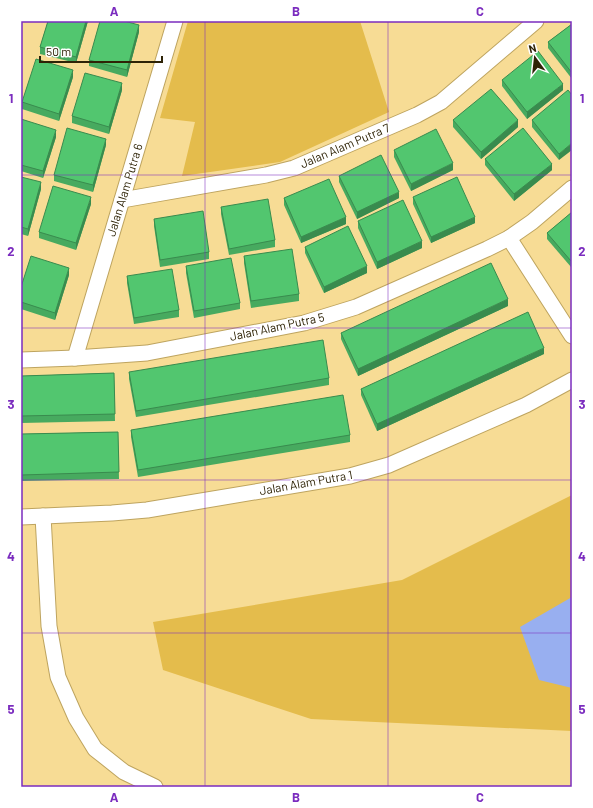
<svg xmlns="http://www.w3.org/2000/svg" width="593" height="808" font-family="Barlow,sans-serif">
	<style>
		.green { fill: #e4bc4c }
		.water { fill: #98aff0 }
		.lines { fill: none; stroke-linecap: round; stroke-linejoin: round }
		.street-casing { stroke: #bea45f; stroke-width: 17 }
		.street { stroke: #fff; stroke-width: 15 }
		.wall { fill: #47aa5f }
		.shaded-wall { fill: #398b4e }
		.building { fill: #52c66f; stroke: #398b4e }
		.grid { fill: none; stroke: #7b2cbf; stroke-width: 1; stroke-opacity: 0.55 }
		.labels { text-anchor: middle; stroke-width: 3.5; stroke-linejoin: round; paint-order: stroke }
		.street-label { font-size: 12px; fill: #2e2306; stroke: #fff }
		.neatline { fill: none; stroke: #7b2cbf; stroke-width: 1.5 }
		.grid-label { font-size: 13px; text-anchor: middle; font-weight: bold; fill: #7b2cbf }
	</style>
	<rect width="100%" height="100%" fill="#f7dc95"/>
	<g class="green">
		<polygon points="188,21 360,21 389,112 280,162 182,176 195,122 160,118"/>
		<polygon points="572,495 572,731 311,719 163,670 153,622 402,580"/>
	</g>
	<polygon class="water" points="572,597 572,688 539,680 520,627"/>
	<g class="lines">
		<defs>
			<g id="street">
				<polyline points="122,200 266,175 294,168 417,115 441,102 536,21"/>
				<polyline points="509,238 572,336"/>
				<polyline points="75,358 175,21"/>
				<polyline points="21,360 75,358 147,353 304,323 356,307 487,249 509,238 532,222 572,188"/>
				<polyline points="43,516 49,626 58,677 76,718 95,749 124,772 155,787"/>
				<polyline points="21,517 112,513 147,510 350,476 389,465 526,405 572,380"/>
			</g>
		</defs>
		<use href="#street" class="street-casing"/>
		<use href="#street" class="street"/>
	</g>
	<g class="wall">
		<polygon points="48,21 88,21 76,63 40,54 40,47"/>
		<polygon points="572,24 572,79 548,48 548,42"/>
		<polygon points="139,32 127,77 89,66 89,60"/>
		<polygon points="73,77 59,121 22,109 22,102"/>
		<polygon points="502,80 563,90 527,119 502,86"/>
		<polygon points="122,90 109,134 72,123 72,116"/>
		<polygon points="572,95 559,160 532,127 532,120"/>
		<polygon points="21,119 56,137 43,178 21,171"/>
		<polygon points="453,120 518,127 481,159 453,127"/>
		<polygon points="106,145 93,192 54,181 54,175"/>
		<polygon points="394,150 453,170 411,191 394,157"/>
		<polygon points="485,159 552,170 514,201 485,165"/>
		<polygon points="339,176 399,198 357,219 339,182"/>
		<polygon points="21,177 41,189 28,236 21,234"/>
		<polygon points="413,197 475,223 431,243 413,204"/>
		<polygon points="284,198 346,224 301,243 284,205"/>
		<polygon points="91,204 76,250 39,238 39,232"/>
		<polygon points="221,207 275,240 275,247 229,255 221,214"/>
		<polygon points="572,212 571,267 547,239 547,233"/>
		<polygon points="154,219 209,252 209,259 160,267 154,226"/>
		<polygon points="358,221 422,248 377,269 358,228"/>
		<polygon points="305,247 367,273 324,293 305,253"/>
		<polygon points="244,256 299,294 299,301 251,308 244,263"/>
		<polygon points="186,266 240,303 240,309 194,318 186,273"/>
		<polygon points="69,275 55,320 21,309 21,287"/>
		<polygon points="127,276 179,310 179,317 134,324 127,283"/>
		<polygon points="508,306 358,376 341,339 341,333"/>
		<polygon points="544,354 377,431 361,395 361,389"/>
		<polygon points="129,372 329,378 329,385 136,417 129,379"/>
		<polygon points="114,373 115,421 21,423 21,376"/>
		<polygon points="131,430 350,435 350,442 138,477 131,437"/>
		<polygon points="118,432 119,479 21,481 21,434"/>
	</g>
	<g class="shaded-wall">
		<polygon points="86,21 88,21 76,63 76,57"/>
		<polygon points="139,25 139,32 127,77 127,70"/>
		<polygon points="73,70 73,77 59,121 59,114"/>
		<polygon points="122,83 122,90 109,134 109,127"/>
		<polygon points="563,84 563,90 527,119 527,112"/>
		<polygon points="518,120 518,127 481,159 481,152"/>
		<polygon points="56,130 56,137 43,178 43,171"/>
		<polygon points="106,139 106,145 93,192 93,185"/>
		<polygon points="572,143 572,150 559,160 559,154"/>
		<polygon points="453,163 453,170 411,191 411,184"/>
		<polygon points="552,164 552,170 514,201 514,194"/>
		<polygon points="41,182 41,189 28,236 28,229"/>
		<polygon points="399,192 399,198 357,219 357,212"/>
		<polygon points="91,197 91,204 76,250 76,243"/>
		<polygon points="346,217 346,224 301,243 301,237"/>
		<polygon points="475,217 475,223 431,243 431,237"/>
		<polygon points="422,241 422,248 377,269 377,262"/>
		<polygon points="22,253 22,260 21,264 21,257"/>
		<polygon points="572,260 572,266 571,267 571,261"/>
		<polygon points="367,266 367,273 324,293 324,287"/>
		<polygon points="69,268 69,275 55,320 55,313"/>
		<polygon points="508,299 508,306 358,376 358,369"/>
		<polygon points="544,348 544,354 377,431 377,424"/>
	</g>
	<g class="building">
		<polygon points="48,21 86,21 76,57 40,47"/>
		<polygon points="100,21 124,21 139,25 127,70 89,60"/>
		<polygon points="572,24 572,73 548,42"/>
		<polygon points="538,51 563,84 527,112 502,80"/>
		<polygon points="36,59 73,70 59,114 22,102"/>
		<polygon points="85,73 122,83 109,127 72,116"/>
		<polygon points="491,89 518,120 481,152 453,120"/>
		<polygon points="568,90 572,95 572,143 559,154 532,120"/>
		<polygon points="21,119 56,130 43,171 21,165"/>
		<polygon points="67,128 106,139 93,185 54,175"/>
		<polygon points="523,128 552,164 514,194 485,159"/>
		<polygon points="436,129 453,163 411,184 394,150"/>
		<polygon points="381,155 399,192 357,212 339,176"/>
		<polygon points="21,177 41,182 28,229 21,227"/>
		<polygon points="457,177 475,217 431,237 413,197"/>
		<polygon points="329,179 346,217 301,237 284,198"/>
		<polygon points="53,186 91,197 76,243 39,232"/>
		<polygon points="268,199 275,240 229,249 221,207"/>
		<polygon points="403,200 422,241 377,262 358,221"/>
		<polygon points="203,211 209,252 160,260 154,219"/>
		<polygon points="572,212 572,260 571,261 547,233"/>
		<polygon points="348,226 367,266 324,287 305,247"/>
		<polygon points="292,249 299,294 251,301 244,256"/>
		<polygon points="31,256 69,268 55,313 21,302 21,287"/>
		<polygon points="231,258 240,303 194,311 186,266"/>
		<polygon points="491,263 508,299 358,369 341,333"/>
		<polygon points="172,269 179,310 134,318 127,276"/>
		<polygon points="528,312 544,348 377,424 361,389"/>
		<polygon points="323,340 329,378 136,411 129,372"/>
		<polygon points="114,373 115,414 21,416 21,376"/>
		<polygon points="343,395 350,435 138,470 131,430"/>
		<polygon points="118,432 119,472 21,475 21,434"/>
	</g>
	<path class="grid" d="M205 21V787M388 21V787M21 175H572M21 328H572M21 480H572M21 633H572"/>
	<g class="labels">
		<g class="street-label">
			<text transform="translate(345 146) rotate(-23)" y="4">Jalan Alam Putra 7</text>
			<text transform="translate(125 190) rotate(-73)" y="4">Jalan Alam Putra 6</text>
			<text transform="translate(277 327) rotate(-12)" y="4">Jalan Alam Putra 5</text>
			<text transform="translate(306 483) rotate(-10)" y="4">Jalan Alam Putra 1</text>
		</g>
	</g>
	<rect width="593" height="808" fill="none" stroke="#ffffff" stroke-width="44"/>
	<g transform="translate(535 58) rotate(345)" stroke="#ffffff" stroke-width="3" paint-order="stroke">
	<path d="M0-3L7 15L0 10L-7 15Z" fill="#2e2306"/>
	<text y="-6" font-size="11" font-weight="bold" text-anchor="middle" fill="#2e2306">N</text>
	</g>
	<path d="M40 56v6h122v-6" fill="none" stroke="#2e2306" stroke-width="2"/>
	<text x="46" y="56" font-size="12" fill="#2e2306" stroke="#ffffff" stroke-width="3" paint-order="stroke">50 m</text>
	<rect x="22" y="22" width="549" height="764" class="neatline"/>
	<g class="grid-label">
		<text x="114" y="16">A</text>
		<text x="296" y="16">B</text>
		<text x="480" y="16">C</text>
		<text x="11" y="103">1</text>
		<text x="582" y="103">1</text>
		<text x="11" y="256">2</text>
		<text x="582" y="256">2</text>
		<text x="11" y="409">3</text>
		<text x="582" y="409">3</text>
		<text x="11" y="561">4</text>
		<text x="582" y="561">4</text>
		<text x="11" y="714">5</text>
		<text x="582" y="714">5</text>
		<text x="114" y="802">A</text>
		<text x="296" y="802">B</text>
		<text x="480" y="802">C</text>
	</g>
</svg>
